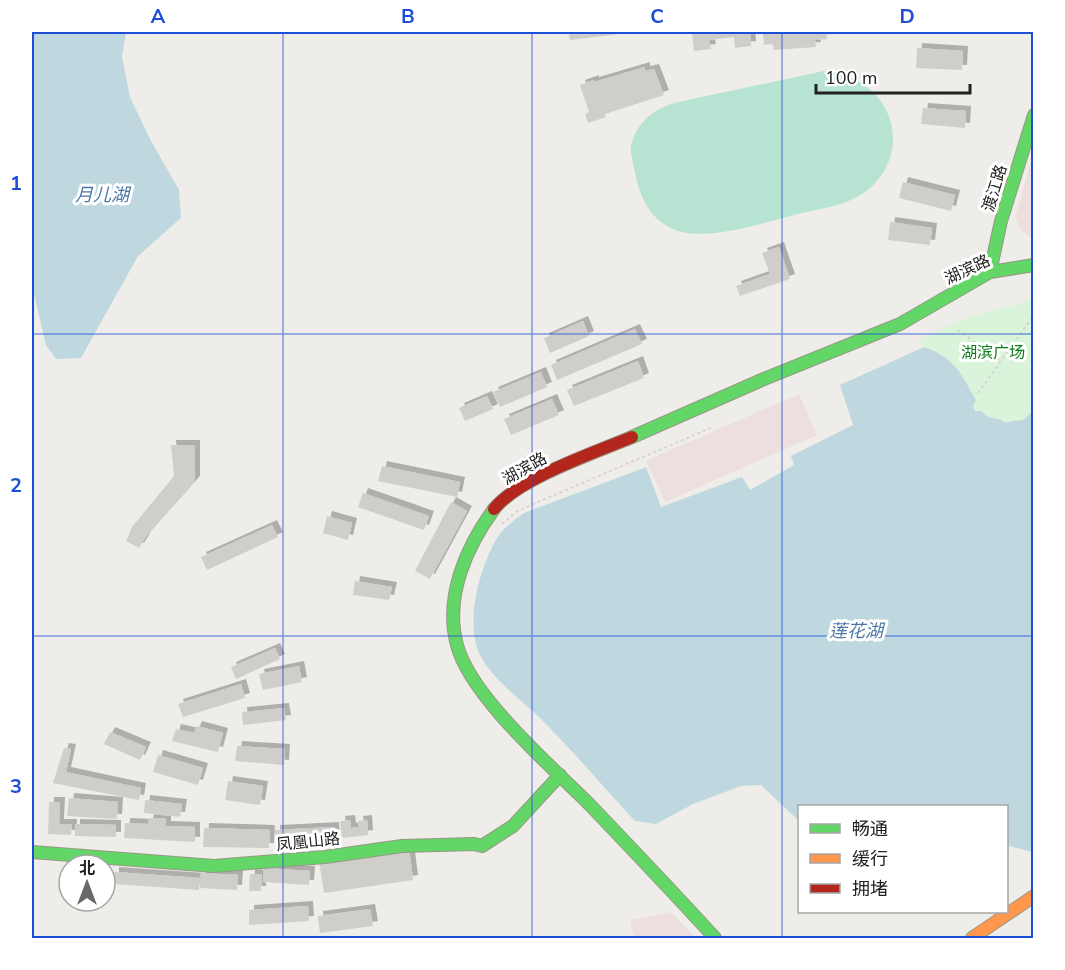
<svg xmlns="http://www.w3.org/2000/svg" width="1065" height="970" font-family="'Nunito Sans','Noto Sans SC',sans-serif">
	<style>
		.commercial { fill: #ecdfdd }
		.park { fill: #daf3db }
		.pitch { fill: #b7e4d2 }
		.water { fill: #bfd8e0 }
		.building { fill: #d0cecb; filter: url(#shadow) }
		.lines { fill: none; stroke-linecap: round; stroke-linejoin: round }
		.fast-casing { stroke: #969882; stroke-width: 14 }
		.slow-casing { stroke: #969882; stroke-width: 14 }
		.jam-casing { stroke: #969882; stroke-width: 14 }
		.path { stroke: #d7cbc9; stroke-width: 1.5; stroke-dasharray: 3 3; stroke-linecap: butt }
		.fast { stroke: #63d668; stroke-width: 12 }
		.slow { stroke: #ff974d; stroke-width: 12 }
		.jam { stroke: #b3261e; stroke-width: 12 }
		.grid { fill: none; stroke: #1d4ed8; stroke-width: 1.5; stroke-opacity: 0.55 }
		.labels { text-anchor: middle; stroke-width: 6; stroke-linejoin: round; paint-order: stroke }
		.street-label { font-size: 16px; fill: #212121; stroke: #fff }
		.park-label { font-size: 16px; fill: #107e1d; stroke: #fff }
		.water-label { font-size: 18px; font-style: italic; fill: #4d77a6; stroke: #fff }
		.neatline { fill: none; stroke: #1d4ed8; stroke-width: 2 }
		.grid-label { font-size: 20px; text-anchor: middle; font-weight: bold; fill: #1d4ed8 }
	</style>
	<defs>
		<filter id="shadow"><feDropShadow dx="5" dy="-5" stdDeviation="0" flood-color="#0004"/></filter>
	</defs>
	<rect width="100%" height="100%" fill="#efedea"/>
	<g class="commercial">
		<polygon points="1031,161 1034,162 1033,239 1020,229 1015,217"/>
		<polygon points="799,394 817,435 665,502 646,461"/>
		<polygon points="671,912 696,938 634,938 630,920"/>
	</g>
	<polygon class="park" points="1033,300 1033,411 1023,421 1012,421 1006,423 1003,420 986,417 975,411 962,375 940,353 924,347 919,340 970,316"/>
	<path class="pitch" d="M824 71C860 72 894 102 893 140 893 163 877 188 855 198 838 207 817 209 798 214 767 222 709 241 678 231 650 222 639 196 634 168 633 161 630 153 631 146 637 121 655 108 678 102Z"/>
	<g class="water">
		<polygon points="32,32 126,32 122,57 130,97 150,139 179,190 181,218 138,256 81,358 56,359 46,345 34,294 32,294"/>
		<path d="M924 347C955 358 960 372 976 400L973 406 975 411H981C990 422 998 415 1006 423L1012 421 1023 420 1033 411V850L1032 852 1009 846 1007 867 1006 806H800L799 821 761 785 741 786 693 804 656 824 635 821C604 788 574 752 542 720 521 699 492 680 479 653 465 620 480 567 497 538 504 527 514 520 524 513L646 467 661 507 742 477 750 490 794 465 791 456 853 425 840 385Z"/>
	</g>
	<g class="building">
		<polygon points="569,32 628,32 628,33 570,40"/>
		<polygon points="692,32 750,32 751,46 735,48 734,37 709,40 711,49 694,51"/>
		<polygon points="790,32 826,32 827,39 815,40 816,47 774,50 773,44 764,45 763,34"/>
		<polygon points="917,48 963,51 962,70 916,68"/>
		<polygon points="645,67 645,71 654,69 664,95 605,114 606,117 588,123 585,114 589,112 580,85 594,80 594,82"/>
		<polygon points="923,108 966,111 965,128 921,124"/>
		<polygon points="903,182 955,195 951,211 899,198"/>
		<polygon points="890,222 932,228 930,245 888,240"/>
		<polygon points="779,247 790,279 740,296 736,286 770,274 762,253"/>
		<polygon points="583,321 589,336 550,353 544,338"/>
		<polygon points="635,329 642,344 557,380 551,365"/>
		<polygon points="638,361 644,378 574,406 567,390"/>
		<polygon points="541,372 547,387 500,407 493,392"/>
		<polygon points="487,396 493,409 465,421 459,408"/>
		<polygon points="552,399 559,415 511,435 504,419"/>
		<polygon points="171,445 195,445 195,481 146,536 139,548 126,541 132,527 174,476"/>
		<polygon points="382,466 460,482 457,497 378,481"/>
		<polygon points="363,493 429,516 424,530 358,507"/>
		<polygon points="451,502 467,511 430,579 415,571"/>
		<polygon points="327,516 352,523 348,540 323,533"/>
		<polygon points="272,525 278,537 207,570 201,557"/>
		<polygon points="355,581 392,587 389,600 353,595"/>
		<polygon points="275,648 280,659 236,679 231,667"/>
		<polygon points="299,666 302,682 263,690 259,674"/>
		<polygon points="241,684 245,698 183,717 178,704"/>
		<polygon points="284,708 286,720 243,725 242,712"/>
		<polygon points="197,726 223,733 218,752 172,741 176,729 194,733"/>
		<polygon points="110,732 146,747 140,760 104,744"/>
		<polygon points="237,746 285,749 284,765 235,761"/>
		<polygon points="64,748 71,749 66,772 141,788 139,800 53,783"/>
		<polygon points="158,755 203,768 198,785 153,772"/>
		<polygon points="228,781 263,786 260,805 225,800"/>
		<polygon points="69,798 118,802 117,819 67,816"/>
		<polygon points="145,800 182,804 180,817 144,813"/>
		<polygon points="49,802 60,802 59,824 72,824 71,835 48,834"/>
		<polygon points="149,818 166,819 166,826 195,827 195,842 124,838 125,823 148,824"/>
		<polygon points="350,820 351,828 359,827 358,821 367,820 368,835 342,838 340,821"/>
		<polygon points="75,824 116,825 116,837 75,836"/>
		<polygon points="334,827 335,843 276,846 275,830"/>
		<polygon points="204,828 270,830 269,848 203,847"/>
		<polygon points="409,849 413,880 324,893 319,861"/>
		<polygon points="264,868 310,871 309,885 263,882"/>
		<polygon points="114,872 200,878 199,890 114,884"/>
		<polygon points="201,873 238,875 237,890 200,888"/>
		<polygon points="250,874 262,875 261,891 249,891"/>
		<polygon points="308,906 309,921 249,925 249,910"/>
		<polygon points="370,909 373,926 320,933 318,916"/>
	</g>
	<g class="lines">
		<defs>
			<g id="fast">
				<polyline points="990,272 1001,221 1034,115"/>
				<polyline points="632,437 764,379 900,324 990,272 1034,265"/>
				<path d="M494 509C466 547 444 598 457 645 470 696 552 767 590 805 632 849 674 893 715 938"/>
				<polyline points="32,852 214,866 325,857 402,846 474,844 482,846 513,826 560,775"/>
			</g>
			<polyline id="slow" points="972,938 1034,896"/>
			<path id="jam" d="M494 509C519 478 594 453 632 437"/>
		</defs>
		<use href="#fast" class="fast-casing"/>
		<use href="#slow" class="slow-casing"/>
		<use href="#jam" class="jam-casing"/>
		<g class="path">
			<polyline points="958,330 1001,361"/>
			<polyline points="978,393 1034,315"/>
			<polyline points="502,524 516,512 531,505 713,427"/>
		</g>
		<use href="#fast" class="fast"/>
		<use href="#slow" class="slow"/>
		<use href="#jam" class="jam"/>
	</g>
	<path class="grid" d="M283 32V938M532 32V938M782 32V938M32 334H1034M32 636H1034"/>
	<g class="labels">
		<g class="street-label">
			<text transform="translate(994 188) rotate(-73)" y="6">渡江路</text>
			<text transform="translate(967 269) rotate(-25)" y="6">湖滨路</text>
			<text transform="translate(524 468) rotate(-29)" y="6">湖滨路</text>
			<text transform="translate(308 841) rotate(-6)" y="6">凤凰山路</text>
		</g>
		<g class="park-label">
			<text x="993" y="358">湖滨广场</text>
		</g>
		<g class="water-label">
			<text x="102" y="201">月儿湖</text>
			<text x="856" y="637">莲花湖</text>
		</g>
	</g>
	<rect width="1065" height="970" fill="none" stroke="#ffffff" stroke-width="66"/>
	<rect x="798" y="805" width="210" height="108" fill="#ffffff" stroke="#a6a6a6" stroke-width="1.5"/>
	<rect x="810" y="824" width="30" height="9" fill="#63d668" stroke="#a6a6a6" stroke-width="1.5"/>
	<text x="852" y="835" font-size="18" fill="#212121">畅通</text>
	<rect x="810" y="854" width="30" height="9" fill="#ff974d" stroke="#a6a6a6" stroke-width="1.5"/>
	<text x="852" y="865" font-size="18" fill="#212121">缓行</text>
	<rect x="810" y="884" width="30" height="9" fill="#b3261e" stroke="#a6a6a6" stroke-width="1.5"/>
	<text x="852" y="895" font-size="18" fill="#212121">拥堵</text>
	<g transform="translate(87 883)"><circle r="28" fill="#ffffff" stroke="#a6a6a6" stroke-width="1.5"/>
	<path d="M0-4.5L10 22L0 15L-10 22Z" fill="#696867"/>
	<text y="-9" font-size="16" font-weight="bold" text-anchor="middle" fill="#212121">北</text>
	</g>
	<path d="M816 84v9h154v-9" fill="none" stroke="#212121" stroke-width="3"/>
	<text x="825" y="84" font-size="18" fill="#212121" stroke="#ffffff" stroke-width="4.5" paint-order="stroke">100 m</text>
	<rect x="33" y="33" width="999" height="904" class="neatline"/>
	<g class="grid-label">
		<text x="158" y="23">A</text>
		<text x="408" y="23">B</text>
		<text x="657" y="23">C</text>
		<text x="907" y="23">D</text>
		<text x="16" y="190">1</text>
		<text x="16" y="492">2</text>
		<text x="16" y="793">3</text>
	</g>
</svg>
